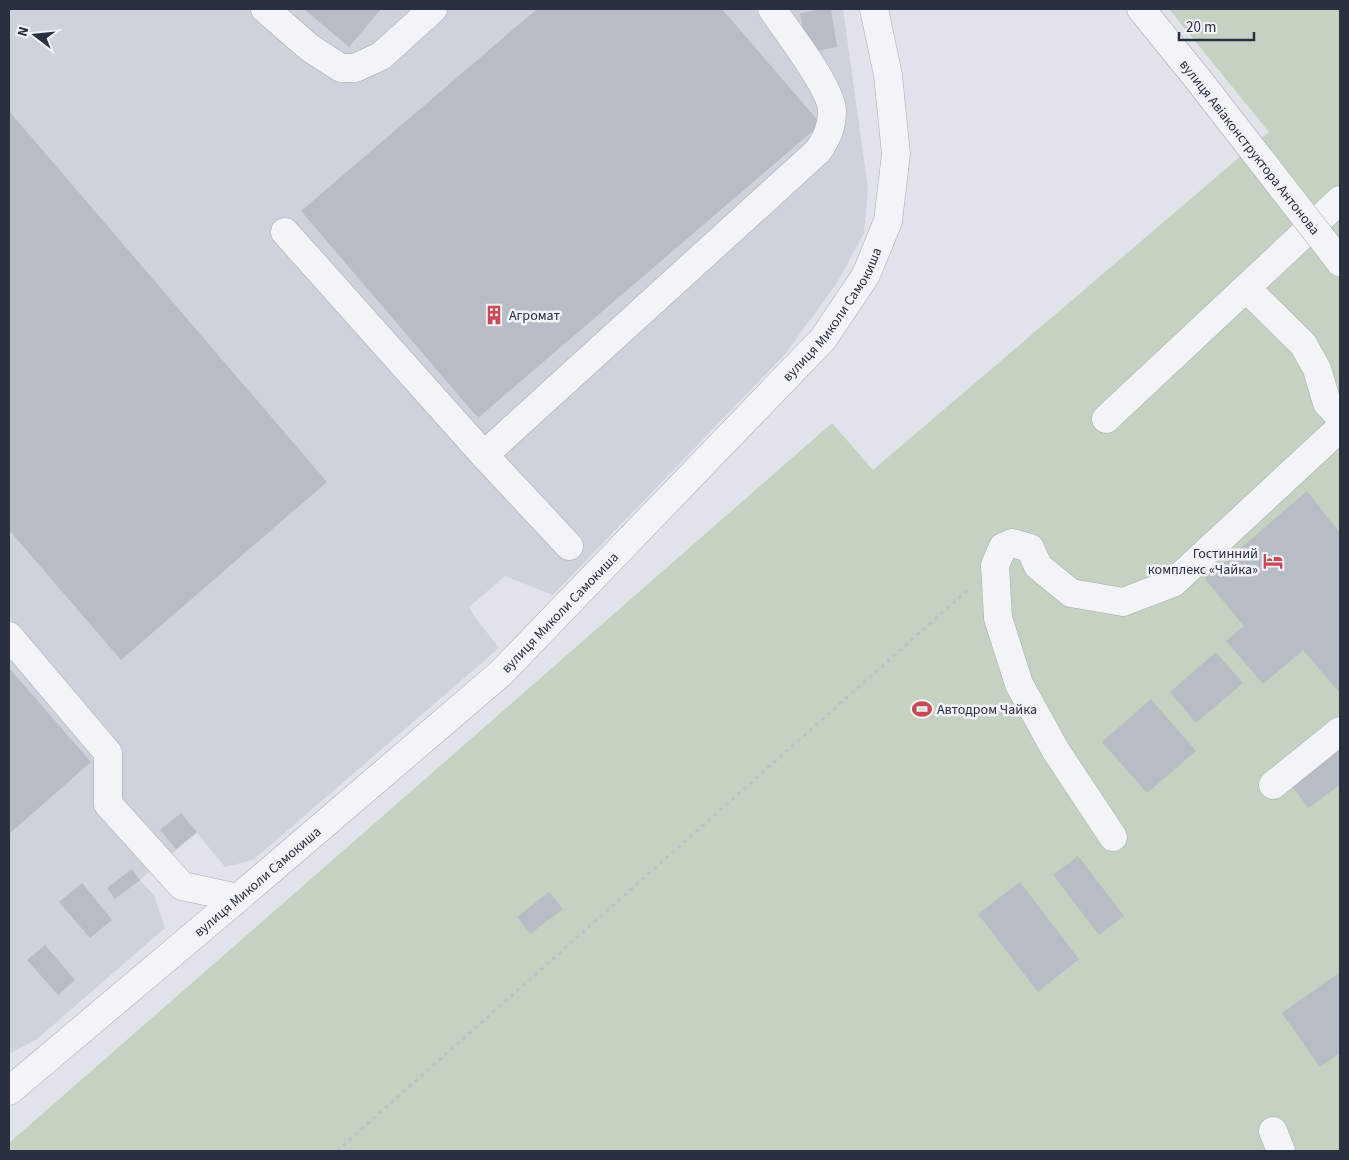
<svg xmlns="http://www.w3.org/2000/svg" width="1349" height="1160" font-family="'Source Sans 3',sans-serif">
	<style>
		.built { fill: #ced2db }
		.green { fill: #c5d2c2 }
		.building { fill: #b8bcc5 }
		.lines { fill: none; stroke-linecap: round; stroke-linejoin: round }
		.minor-casing { stroke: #a5aab3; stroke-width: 29 }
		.path { stroke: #bec1c7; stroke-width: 3; stroke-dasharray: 4 4; stroke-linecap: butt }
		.minor { stroke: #f3f4f7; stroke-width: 28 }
		.minor-bridge-casing { stroke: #a5aab3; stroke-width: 29; stroke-linecap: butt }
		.minor-bridge { stroke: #f3f4f7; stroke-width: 28 }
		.labels { text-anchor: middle; stroke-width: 5; stroke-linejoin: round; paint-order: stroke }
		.street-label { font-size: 14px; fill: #293040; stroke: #f0f2f6 }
		.poi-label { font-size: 14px; fill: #293040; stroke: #f0f2f6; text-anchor: start }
	</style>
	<rect width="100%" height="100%" fill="#e0e3e9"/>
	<polygon class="built" points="9,9 843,9 868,189 864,233 837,283 785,354 553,595 505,576 469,607 475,617 499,648 253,860 225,867 197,833 140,880 154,895 165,928 37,1039 9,1054"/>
	<polygon class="green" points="1169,9 1340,9 1340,1151 9,1151 9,1143 832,423 873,470 1269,132"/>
	<g class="building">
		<polygon points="304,9 381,9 349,47"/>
		<polygon points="537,9 722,9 821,124 478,418 301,211"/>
		<polygon points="823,9 831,9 837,47 807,53 800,13"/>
		<polygon points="9,111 327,482 121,660 9,530"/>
		<polygon points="1307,491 1340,533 1340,693 1303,650 1263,684 1226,641 1244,626 1205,579"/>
		<polygon points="1216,652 1243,683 1196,723 1170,692"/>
		<polygon points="9,668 91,762 9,834"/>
		<polygon points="1151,699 1196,751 1147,793 1102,742"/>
		<polygon points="1340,743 1340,785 1308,808 1288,780"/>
		<polygon points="181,813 197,832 176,849 160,830"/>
		<polygon points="1078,856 1124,916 1099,935 1053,875"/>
		<polygon points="132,869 140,880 115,899 107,888"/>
		<polygon points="1020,882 1079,959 1038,992 978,914"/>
		<polygon points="82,883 112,920 90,938 59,902"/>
		<polygon points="549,892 563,909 530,934 517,917"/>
		<polygon points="45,945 75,980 58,995 27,960"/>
		<polygon points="1340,972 1340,1053 1320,1067 1282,1013"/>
	</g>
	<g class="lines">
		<defs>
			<g id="minor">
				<polyline points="265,9 310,48 341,68 355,68 381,56 433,9"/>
				<polyline points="1141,9 1197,78"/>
				<polyline points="285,232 484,455 569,546"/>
				<polyline points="1246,288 1303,344 1317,369 1327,403 1340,417"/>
				<polyline points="1106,419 1340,200"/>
				<path d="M484 455 818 151C827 138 832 127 832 111 832 88 786 30 772 9"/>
				<polyline points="9,636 108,753 108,804 182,886 238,898"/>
				<polyline points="1273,785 1340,731"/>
				<polyline points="1113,837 1056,751 1019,684 998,618 995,565 1003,547 1012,543 1030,548 1038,566 1071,593 1123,602 1173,583 1340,428"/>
				<path id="s1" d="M9 1091 238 898 501 673 823 339 866 275 888 221 896 154 888 75 874 9"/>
				<polyline points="1273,1131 1281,1151"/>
			</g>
		</defs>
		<use href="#minor" class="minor-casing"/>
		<polyline class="path" points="337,1151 971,587"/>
		<use href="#minor" class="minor"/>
		<defs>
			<polyline id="minor-bridge" points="1197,78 1340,262"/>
		</defs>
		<use href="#minor-bridge" class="minor-bridge-casing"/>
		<use href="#minor-bridge" class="minor-bridge"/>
	</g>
	<defs>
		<symbol id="building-bare" viewBox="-9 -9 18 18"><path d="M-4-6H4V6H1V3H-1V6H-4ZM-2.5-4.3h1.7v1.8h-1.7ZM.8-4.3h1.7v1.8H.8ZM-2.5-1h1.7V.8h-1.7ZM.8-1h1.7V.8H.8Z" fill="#ca4956" stroke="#f0f2f6" stroke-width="2.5" paint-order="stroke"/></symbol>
		<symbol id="hotel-bare" viewBox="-9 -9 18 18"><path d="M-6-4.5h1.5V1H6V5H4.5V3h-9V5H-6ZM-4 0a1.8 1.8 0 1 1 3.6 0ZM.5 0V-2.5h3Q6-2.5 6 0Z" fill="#ca4956" stroke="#f0f2f6" stroke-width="2.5" paint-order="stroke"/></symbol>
		<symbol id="stadium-bare" viewBox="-9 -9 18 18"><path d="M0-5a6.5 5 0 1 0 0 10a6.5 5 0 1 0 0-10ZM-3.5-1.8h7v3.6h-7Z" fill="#ca4956" stroke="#f0f2f6" stroke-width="2.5" paint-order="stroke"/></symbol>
	</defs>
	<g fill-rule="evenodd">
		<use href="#building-bare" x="480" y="301" width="28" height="28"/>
		<use href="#hotel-bare" x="1259" y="547" width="28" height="28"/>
		<use href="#stadium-bare" x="908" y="695" width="28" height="28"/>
	</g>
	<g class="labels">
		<g class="street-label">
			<text transform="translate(1250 147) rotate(52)" y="5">вулиця Авіаконструктора Антонова</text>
			<text dy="5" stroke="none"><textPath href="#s1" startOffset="1135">вулиця Миколи Самокиша</textPath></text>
			<text dy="5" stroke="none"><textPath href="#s1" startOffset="730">вулиця Миколи Самокиша</textPath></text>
			<text dy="5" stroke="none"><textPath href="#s1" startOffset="325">вулиця Миколи Самокиша</textPath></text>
		</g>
		<g class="poi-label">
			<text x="509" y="320">Агромат</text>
			<text x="1258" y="558" text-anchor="end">Гостинний<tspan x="1258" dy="16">комплекс «Чайка»</tspan></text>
			<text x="937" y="714">Автодром Чайка</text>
		</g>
	</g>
	<rect width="1349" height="1160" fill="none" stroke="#293040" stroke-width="20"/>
	<g transform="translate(35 35) rotate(286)" stroke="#f0f2f6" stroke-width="4" paint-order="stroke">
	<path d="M0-4L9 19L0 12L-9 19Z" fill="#293040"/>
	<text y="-8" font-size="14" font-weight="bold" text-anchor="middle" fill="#293040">N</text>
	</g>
	<path d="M1179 32v8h75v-8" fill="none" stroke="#293040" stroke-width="2.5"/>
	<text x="1186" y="32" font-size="15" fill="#293040" stroke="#f0f2f6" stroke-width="4" paint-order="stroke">20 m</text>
</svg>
